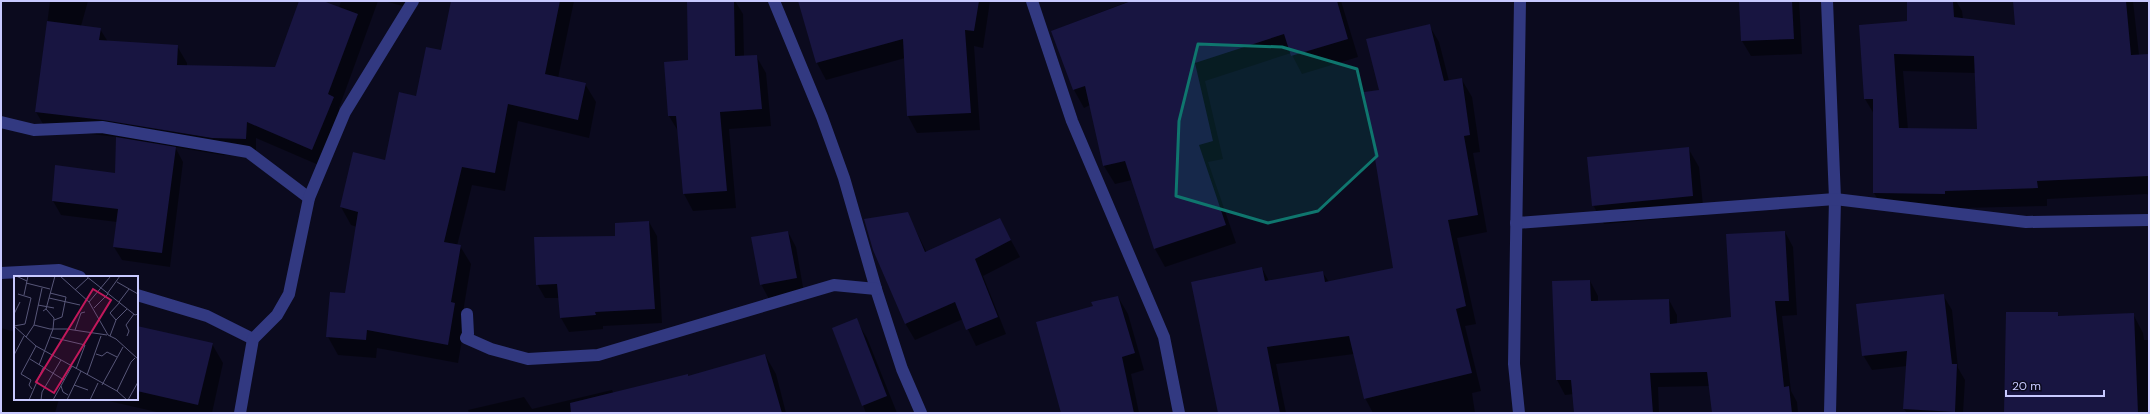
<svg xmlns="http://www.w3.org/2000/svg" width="2150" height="414" font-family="'DM Sans',sans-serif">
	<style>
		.shadow { fill: #0007; fill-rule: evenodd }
		.building { fill: #181541; fill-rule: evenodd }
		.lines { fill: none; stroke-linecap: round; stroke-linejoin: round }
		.street { stroke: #323981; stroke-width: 12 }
		.marked { fill: #0f766e; fill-opacity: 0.2; stroke: #0f766e; stroke-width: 3; stroke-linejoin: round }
		.inset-road { fill: none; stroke: #575678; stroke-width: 1 }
		.view { fill: #c2185b; fill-opacity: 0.15; stroke: #c2185b; stroke-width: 2 }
		.inset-edge { fill: none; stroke: #c8c9ff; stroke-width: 2 }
	</style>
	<rect width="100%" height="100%" fill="#0b0a1e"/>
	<g class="shadow">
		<polygon points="50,1 88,1 81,26 100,29 108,42 177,46 187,63 187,66 276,68 300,1 320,1 339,8 341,1 378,1 339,108 343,115 321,166 256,138 256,156 222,155 175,147 183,162 170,267 122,260 114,247 117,222 61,215 53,201 56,166 116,174 117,137 46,129 36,112"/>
		<polygon points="384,1 413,1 411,8"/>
		<polygon points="452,1 574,1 558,78 585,84 596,102 589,138 518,121 505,191 472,185 457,246 460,246 471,264 462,318 465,322 458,363 377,348 376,358 338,355 328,337 346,294 357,227 351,225 341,207 386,162 416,97 442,51"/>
		<polygon points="688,1 735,1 743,14 744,57 756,56 766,73 771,126 729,129 736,208 693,211 684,194 678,131 669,116 689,61"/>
		<polygon points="807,1 990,1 983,48 974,46 980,130 917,133 908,116 905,58 826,80 817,63 799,3"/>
		<polygon points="1130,1 1341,1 1358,57 1302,74 1291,53 1205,81 1223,159 1208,162 1236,243 1165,267 1155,249 1132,180 1115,184 1104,166 1090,105 1084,108 1074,90 1052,31"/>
		<polygon points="1740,1 1799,1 1802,54 1751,56 1742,41"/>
		<path d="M1908 1H1956L1962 11 1963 19 2016 26 2014 1H2133L2139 55H2149V196L2147 194 2047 199V206L1884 210 1874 193V114L1865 99 1860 26 1908 22ZM1903 71 1976 73 1978 130H1908Z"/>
		<polygon points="1429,25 1439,42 1449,81 1462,80 1472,97 1480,152 1473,153 1487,232 1457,238 1476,324 1465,326 1481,391 1472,393 1475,413 1373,413 1365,398 1354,354 1276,364 1286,413 1219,413 1262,268 1269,281 1323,273 1329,282 1394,269 1380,91"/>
		<polygon points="1688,148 1699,167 1704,215 1604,224 1593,205"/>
		<polygon points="907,213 927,253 1000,220 1020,257 983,276 1006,334 976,346 963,319 915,340 905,323"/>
		<polygon points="649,222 657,236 662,323 603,326 603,329 569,332 561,318 559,298 545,298 537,284 616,237"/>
		<polygon points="788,232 796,247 804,293 769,299 761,284"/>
		<polygon points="1785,232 1793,247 1797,315 1782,316 1791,391 1797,402 1798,413 1713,413 1709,386 1658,387 1659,413 1575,413 1574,394 1565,395 1557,380 1553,282 1590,281 1598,296 1598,302 1669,300 1677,315 1677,324 1732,318"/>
		<polygon points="1943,295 1952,310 1958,368 1965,380 1963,413 1907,413 1904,409 1907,366 1872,370 1863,355"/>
		<polygon points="1118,297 1128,314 1144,370 1131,374 1139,413 1063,413 1094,307"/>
		<polygon points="2057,313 2059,317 2133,314 2143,333 2144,340 2149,340 2149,413 2005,413"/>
		<polygon points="856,320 867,338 897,413 866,413 833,329"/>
		<polygon points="137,327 212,344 223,363 212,413 161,413 100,399 137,399"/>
		<polygon points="1,328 15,332 15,399 59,399 55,413 1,413"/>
		<polygon points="765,355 776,374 786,413 469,413 468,410 524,397 532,409 612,390 614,394 688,377"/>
	</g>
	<g class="building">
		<polygon points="299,1 323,1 358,14 328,94 334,97 312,150 247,122 246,139 212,138 103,120 35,112 47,21 101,28 99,40 178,45 177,65 275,67"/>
		<polygon points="451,1 560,1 545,74 586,83 578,120 508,104 495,173 462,167 444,242 461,245 451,302 455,303 448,345 367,330 366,340 326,337 330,292 345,293 358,212 340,207 353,152 385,160 399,92 416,96 426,47 441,50"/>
		<polygon points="687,1 734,1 735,56 757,55 762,109 720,112 727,191 683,194 676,116 668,116 664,62 688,60"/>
		<polygon points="798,1 979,1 974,31 965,30 971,113 907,116 903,39 816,63"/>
		<polygon points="1131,1 1337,1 1348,39 1291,56 1284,34 1195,63 1213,141 1199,145 1226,225 1154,249 1125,161 1103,166 1085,86 1073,90 1051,31"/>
		<polygon points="1739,1 1792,1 1794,39 1741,41"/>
		<path d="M1907 1H1953L1954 17 2015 25 2013 1H2126L2131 55 2149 54V176L2037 181 2038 188 1945 191V194L1873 193V99H1864L1859 25 1907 21ZM1894 54 1974 56 1977 129 1899 128Z"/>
		<polygon points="1430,24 1444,81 1462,78 1470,135 1464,136 1478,215 1448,220 1466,306 1456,309 1472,373 1364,399 1349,336 1267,347 1280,413 1218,413 1191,282 1262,267 1265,281 1323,271 1325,282 1393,268 1364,92 1379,90 1366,39"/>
		<polygon points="116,137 176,147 162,253 113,247 118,209 52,201 55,165 115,173"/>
		<polygon points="1689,147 1693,196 1592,206 1587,157"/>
		<polygon points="908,212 925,252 1000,218 1011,240 975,259 998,317 966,330 955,302 905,324 873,250 864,219"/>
		<polygon points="649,221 655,309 595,312 596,315 560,318 557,284 536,285 534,237 615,236 615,223"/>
		<polygon points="788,231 797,278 760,285 751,237"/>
		<polygon points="1785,231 1789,301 1775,301 1784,387 1789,386 1792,413 1712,413 1707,372 1650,373 1653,413 1574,413 1571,380 1556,380 1552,281 1590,280 1591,301 1669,299 1670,324 1731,317 1726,234"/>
		<polygon points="1944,294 1952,364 1957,364 1955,412 1903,409 1907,351 1862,356 1856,304"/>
		<polygon points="1118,296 1135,353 1122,357 1134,413 1061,413 1036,322 1093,306 1091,302"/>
		<polygon points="2006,312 2058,312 2058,316 2134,313 2138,413 2004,413"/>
		<polygon points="857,318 887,396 862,406 832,328"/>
		<polygon points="137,326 213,343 198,405 137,391"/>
		<polygon points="765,354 782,413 571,413 570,403 688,374 688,376"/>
	</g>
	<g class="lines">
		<g class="street">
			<polyline points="774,1 822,117 844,178 876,289 902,369 921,413"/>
			<polyline points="1032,1 1072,121 1164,337 1179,413"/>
			<polyline points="1827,1 1835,199 1830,413"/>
			<polyline points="1,122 34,130 102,127 248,152 309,198"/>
			<polyline points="1516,223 1835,199 2026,222 2149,220"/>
			<polyline points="1,273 59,270 80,277"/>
			<polyline points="137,295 207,316 253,339"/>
			<polyline points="467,314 468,334 466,338 491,349 528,359 598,355 834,285 876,289"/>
			<polyline points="240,413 253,339 277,315 289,294 309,198 345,112 413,1"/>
			<polyline points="1519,413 1514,364 1520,1"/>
		</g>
	</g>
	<path class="marked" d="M1198 44 1282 47 1357 69 1377 156 1318 211 1268 223 1176 196 1179 121Z"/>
	<g transform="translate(14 276)">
		<rect width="124" height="124" fill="#0b0a1e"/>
		<path class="inset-road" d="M2 0 13 5M46 0 75 26 94 59 102 63 124 83M72 0 121 39 124 38M103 6 124 18M12 7 36 13M61 14 74 2M36 17 52 21 48 41 40 44M93 18 106 0M10 19 14 0M35 22 66 29M75 26 96 1M105 26 115 13M24 29 40 32M80 32 94 18M29 35 32 33 41 0M0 38 6 26M102 44 96 37 106 26M20 49 36 53H53L93 59M0 50 22 70 103 115 113 124M0 50 11 48 17 22 4 18M61 54 67 37 71 36M96 60 102 44 113 33M113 60 115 55 112 49 120 38M12 61 20 49 28 12M37 61 71 69 62 93M82 78 88 80 93 76 103 81M0 79 10 60M16 83 50 104M25 89 39 53 40 42 32 33M73 99 87 60M60 109 74 114M88 109 109 71M47 110 49 116 54 119M18 113 15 109 17 104 7 98 22 70M103 115 117 86 121 82M15 124 29 92M27 124 28 116 47 84M39 124 58 90M53 124 67 95M76 124 84 107M114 124 124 106"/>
		<path class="view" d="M79 13 97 24 40 117 22 106Z"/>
		<rect width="124" height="124" class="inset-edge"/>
	</g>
	<rect width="2150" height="414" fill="none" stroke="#c8c9ff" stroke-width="4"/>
	<path d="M2006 390v6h98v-6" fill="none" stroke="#c8c9ff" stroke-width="2"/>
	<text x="2012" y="390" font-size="12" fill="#c8c9ff" stroke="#0b0a1e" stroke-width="3" paint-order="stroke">20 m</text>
</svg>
